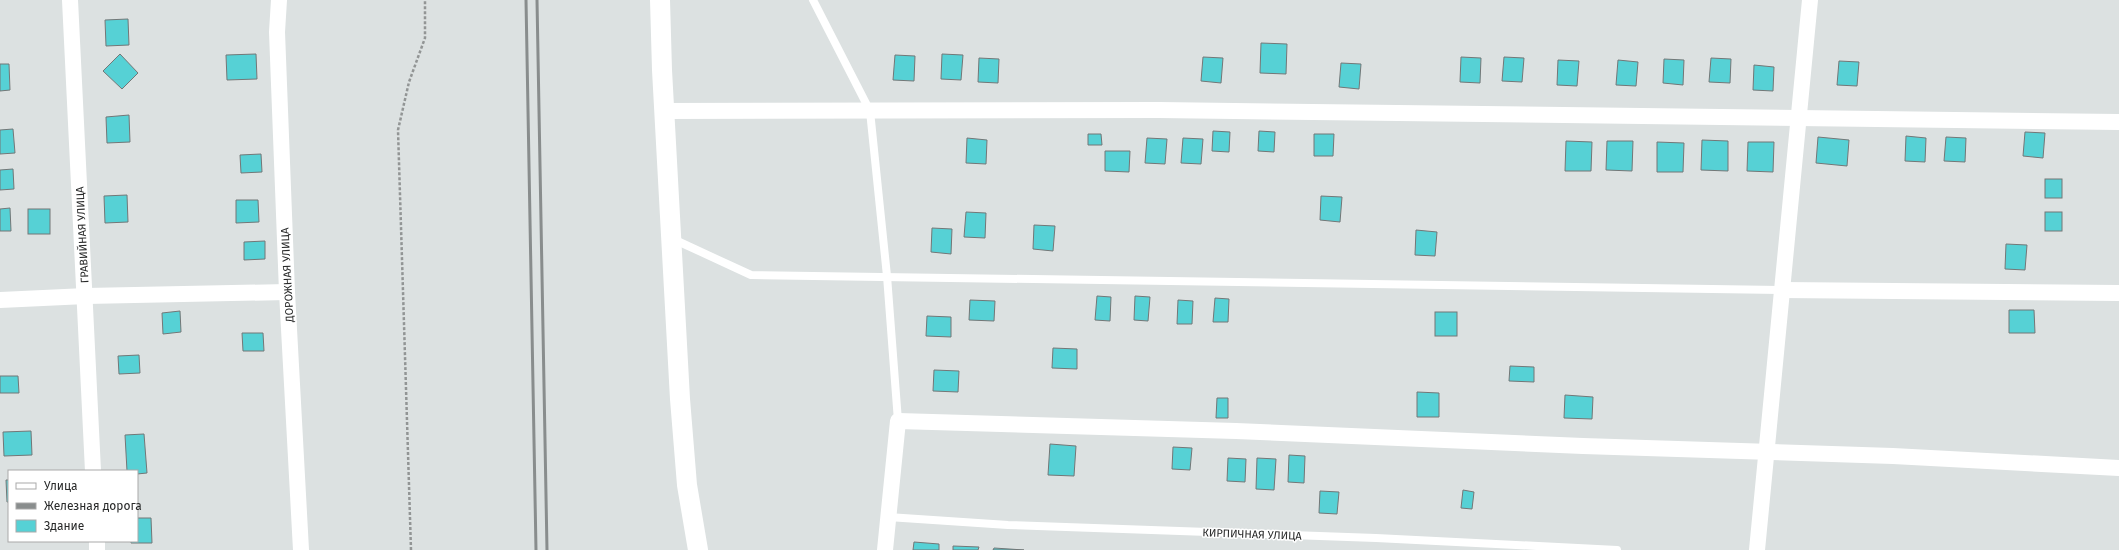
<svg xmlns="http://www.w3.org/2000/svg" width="2119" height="550" font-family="'Fira Sans',sans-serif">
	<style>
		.building { fill: #56d1d5; stroke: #737777 }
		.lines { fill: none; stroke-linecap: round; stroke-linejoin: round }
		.path { stroke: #929595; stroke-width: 2.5; stroke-dasharray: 3 2; stroke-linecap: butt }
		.service { stroke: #fff; stroke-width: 8 }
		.minor { stroke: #fff; stroke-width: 16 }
		.tertiary { stroke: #fff; stroke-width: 20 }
		.rail { stroke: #898d8d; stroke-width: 3 }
		.labels { text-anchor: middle; stroke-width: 3; stroke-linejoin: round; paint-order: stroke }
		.street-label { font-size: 11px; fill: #282929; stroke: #fff }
	</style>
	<rect width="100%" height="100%" fill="#dce1e1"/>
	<g class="building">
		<polygon points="128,19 129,45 106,46 105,20"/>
		<polygon points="1261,43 1287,44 1286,74 1260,73"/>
		<polygon points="120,54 138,73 122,89 103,71"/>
		<polygon points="256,54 257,79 227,80 226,55"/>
		<polygon points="942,54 963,55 961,80 941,79"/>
		<polygon points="895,55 915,56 914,81 893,80"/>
		<polygon points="1203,57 1223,58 1221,83 1201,81"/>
		<polygon points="1461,57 1481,58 1480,83 1460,82"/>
		<polygon points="1504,57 1524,58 1522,82 1502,81"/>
		<polygon points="979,58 999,59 998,83 978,82"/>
		<polygon points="1711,58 1731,59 1730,83 1709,82"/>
		<polygon points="1664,59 1684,60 1683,85 1663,83"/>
		<polygon points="1558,60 1579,61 1577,86 1557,85"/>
		<polygon points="1618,60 1638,62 1636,86 1616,85"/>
		<polygon points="1839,61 1859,62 1857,86 1837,85"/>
		<polygon points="1341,63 1361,64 1359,89 1339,87"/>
		<polygon points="0,64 9,64 10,90 0,91"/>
		<polygon points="1754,65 1774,67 1773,91 1753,90"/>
		<polygon points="129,115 130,142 107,143 106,117"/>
		<polygon points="13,129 15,153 0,154 0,130"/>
		<polygon points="1213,131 1230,132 1229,152 1212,151"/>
		<polygon points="1259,131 1275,132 1274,152 1258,151"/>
		<polygon points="2025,132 2045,133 2043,158 2023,156"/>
		<polygon points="1088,134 1101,134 1102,145 1088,145"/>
		<polygon points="1314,134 1334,134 1333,156 1314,156"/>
		<polygon points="1906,136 1926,138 1925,162 1905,161"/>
		<polygon points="1818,137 1849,140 1847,166 1816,163"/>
		<polygon points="1946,137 1966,138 1965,162 1944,161"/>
		<polygon points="967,138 987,140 986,164 966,163"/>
		<polygon points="1147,138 1167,139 1165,164 1145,163"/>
		<polygon points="1183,138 1203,139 1201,164 1181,163"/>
		<polygon points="1702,140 1728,141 1728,171 1701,170"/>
		<polygon points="1566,141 1592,142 1591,171 1565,171"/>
		<polygon points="1607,141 1633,141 1632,171 1606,170"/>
		<polygon points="1657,142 1684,143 1683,172 1657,172"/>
		<polygon points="1748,142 1774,142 1773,172 1747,171"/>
		<polygon points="1105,151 1130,151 1129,172 1105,171"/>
		<polygon points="261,154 262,172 241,173 240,155"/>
		<polygon points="13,169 14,189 0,190 0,170"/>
		<rect x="2045" y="179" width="17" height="19"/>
		<polygon points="127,195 128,222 105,223 104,196"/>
		<polygon points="1321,196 1342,197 1340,222 1320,220"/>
		<polygon points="236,200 258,200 259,222 236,223"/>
		<polygon points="10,208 11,231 0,231 0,209"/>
		<rect x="28" y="209" width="22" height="25"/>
		<polygon points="966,212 986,213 985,238 964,237"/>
		<rect x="2045" y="212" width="17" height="19"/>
		<polygon points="1034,225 1055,226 1053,251 1033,249"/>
		<polygon points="932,228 952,229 951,254 931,252"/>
		<polygon points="1416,230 1437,232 1435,256 1415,255"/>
		<polygon points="265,241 265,259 244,260 244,242"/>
		<polygon points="2006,244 2027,245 2025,270 2005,269"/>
		<polygon points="1097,296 1111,297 1110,321 1095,320"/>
		<polygon points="1135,296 1150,297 1148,321 1134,320"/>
		<polygon points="1215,298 1229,299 1228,322 1213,322"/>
		<polygon points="970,300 995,301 994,321 969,320"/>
		<polygon points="1178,300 1193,301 1192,324 1177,324"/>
		<polygon points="2009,310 2034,310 2035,333 2009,333"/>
		<polygon points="180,311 181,332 163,334 162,313"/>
		<rect x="1435" y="312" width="22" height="24"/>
		<polygon points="927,316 951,317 951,337 926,336"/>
		<polygon points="242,333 263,333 264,351 243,351"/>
		<polygon points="1053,348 1077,349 1077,369 1052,368"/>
		<polygon points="139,355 140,373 119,374 118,356"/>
		<polygon points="1510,366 1534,367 1534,382 1509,381"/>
		<polygon points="934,370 959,371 958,392 933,391"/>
		<polygon points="0,376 18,376 19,393 0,393"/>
		<polygon points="1417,392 1439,393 1439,417 1417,417"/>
		<polygon points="1565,395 1593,397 1592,419 1564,418"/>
		<polygon points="1217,398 1228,398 1228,418 1216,418"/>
		<polygon points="31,431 32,455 4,456 3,432"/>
		<polygon points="144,434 147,473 137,474 137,471 127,471 125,435"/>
		<polygon points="1050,444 1076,446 1074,476 1048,475"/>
		<polygon points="1173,447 1192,448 1190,470 1172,469"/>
		<polygon points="1289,455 1305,456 1304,483 1288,482"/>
		<polygon points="1228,458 1246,459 1245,482 1227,481"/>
		<polygon points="1257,458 1276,459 1274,490 1256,489"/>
		<polygon points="6,480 9,480 9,502 7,502"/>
		<polygon points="1463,490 1474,492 1472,509 1461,508"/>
		<polygon points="1320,491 1339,492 1337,514 1319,513"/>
		<polygon points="137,518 151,518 152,543 131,543 131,541 137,541"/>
		<polygon points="914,542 939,544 939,550 913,550"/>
		<polygon points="953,546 979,547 978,550 953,550"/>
		<polygon points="994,548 1024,550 993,550"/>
	</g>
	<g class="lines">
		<polyline class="path" points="411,550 398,130 409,82 425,38 425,0"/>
		<g class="service">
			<polyline points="813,0 870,111 887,276 898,421"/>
			<polyline points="673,239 751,275 1782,290"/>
			<polyline points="888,517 1008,525 1376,538 1617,550"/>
		</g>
		<g class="minor">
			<polyline points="70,0 93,471"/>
			<polyline points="279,0 277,32 287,292 301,550"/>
			<polyline points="664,111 1159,110 2119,122"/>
			<polyline points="1782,290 2119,293"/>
			<polyline points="0,300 86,296 287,292"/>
			<polyline points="97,541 97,550"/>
			<polyline points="885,550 898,421 1236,431 1583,446 1893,456 2119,468"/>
			<polyline points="1757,550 1810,0"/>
		</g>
		<polyline class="tertiary" points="660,0 662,70 680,399 687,485 698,550"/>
		<g class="rail">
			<polyline points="526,0 536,550"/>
			<polyline points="537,0 547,550"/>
		</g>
	</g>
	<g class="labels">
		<g class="street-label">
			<text transform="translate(82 235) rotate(-93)" y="4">ГРАВИЙНАЯ УЛИЦА</text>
			<text transform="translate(287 275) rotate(-93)" y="4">ДОРОЖНАЯ УЛИЦА</text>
			<text transform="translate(1252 534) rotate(2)" y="4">КИРПИЧНАЯ УЛИЦА</text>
		</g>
	</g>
	<rect x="8" y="470" width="130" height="72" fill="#ffffff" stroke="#a9a9a9"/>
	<rect x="16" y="483" width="20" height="6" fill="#ffffff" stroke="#a9a9a9"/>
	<text x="44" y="490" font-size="12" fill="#282929">Улица</text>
	<rect x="16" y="503" width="20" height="6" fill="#898d8d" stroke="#a9a9a9"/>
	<text x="44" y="510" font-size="12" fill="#282929">Железная дорога</text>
	<rect x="16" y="520" width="20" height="12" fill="#56d1d5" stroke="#a9a9a9"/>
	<text x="44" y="530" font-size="12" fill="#282929">Здание</text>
</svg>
